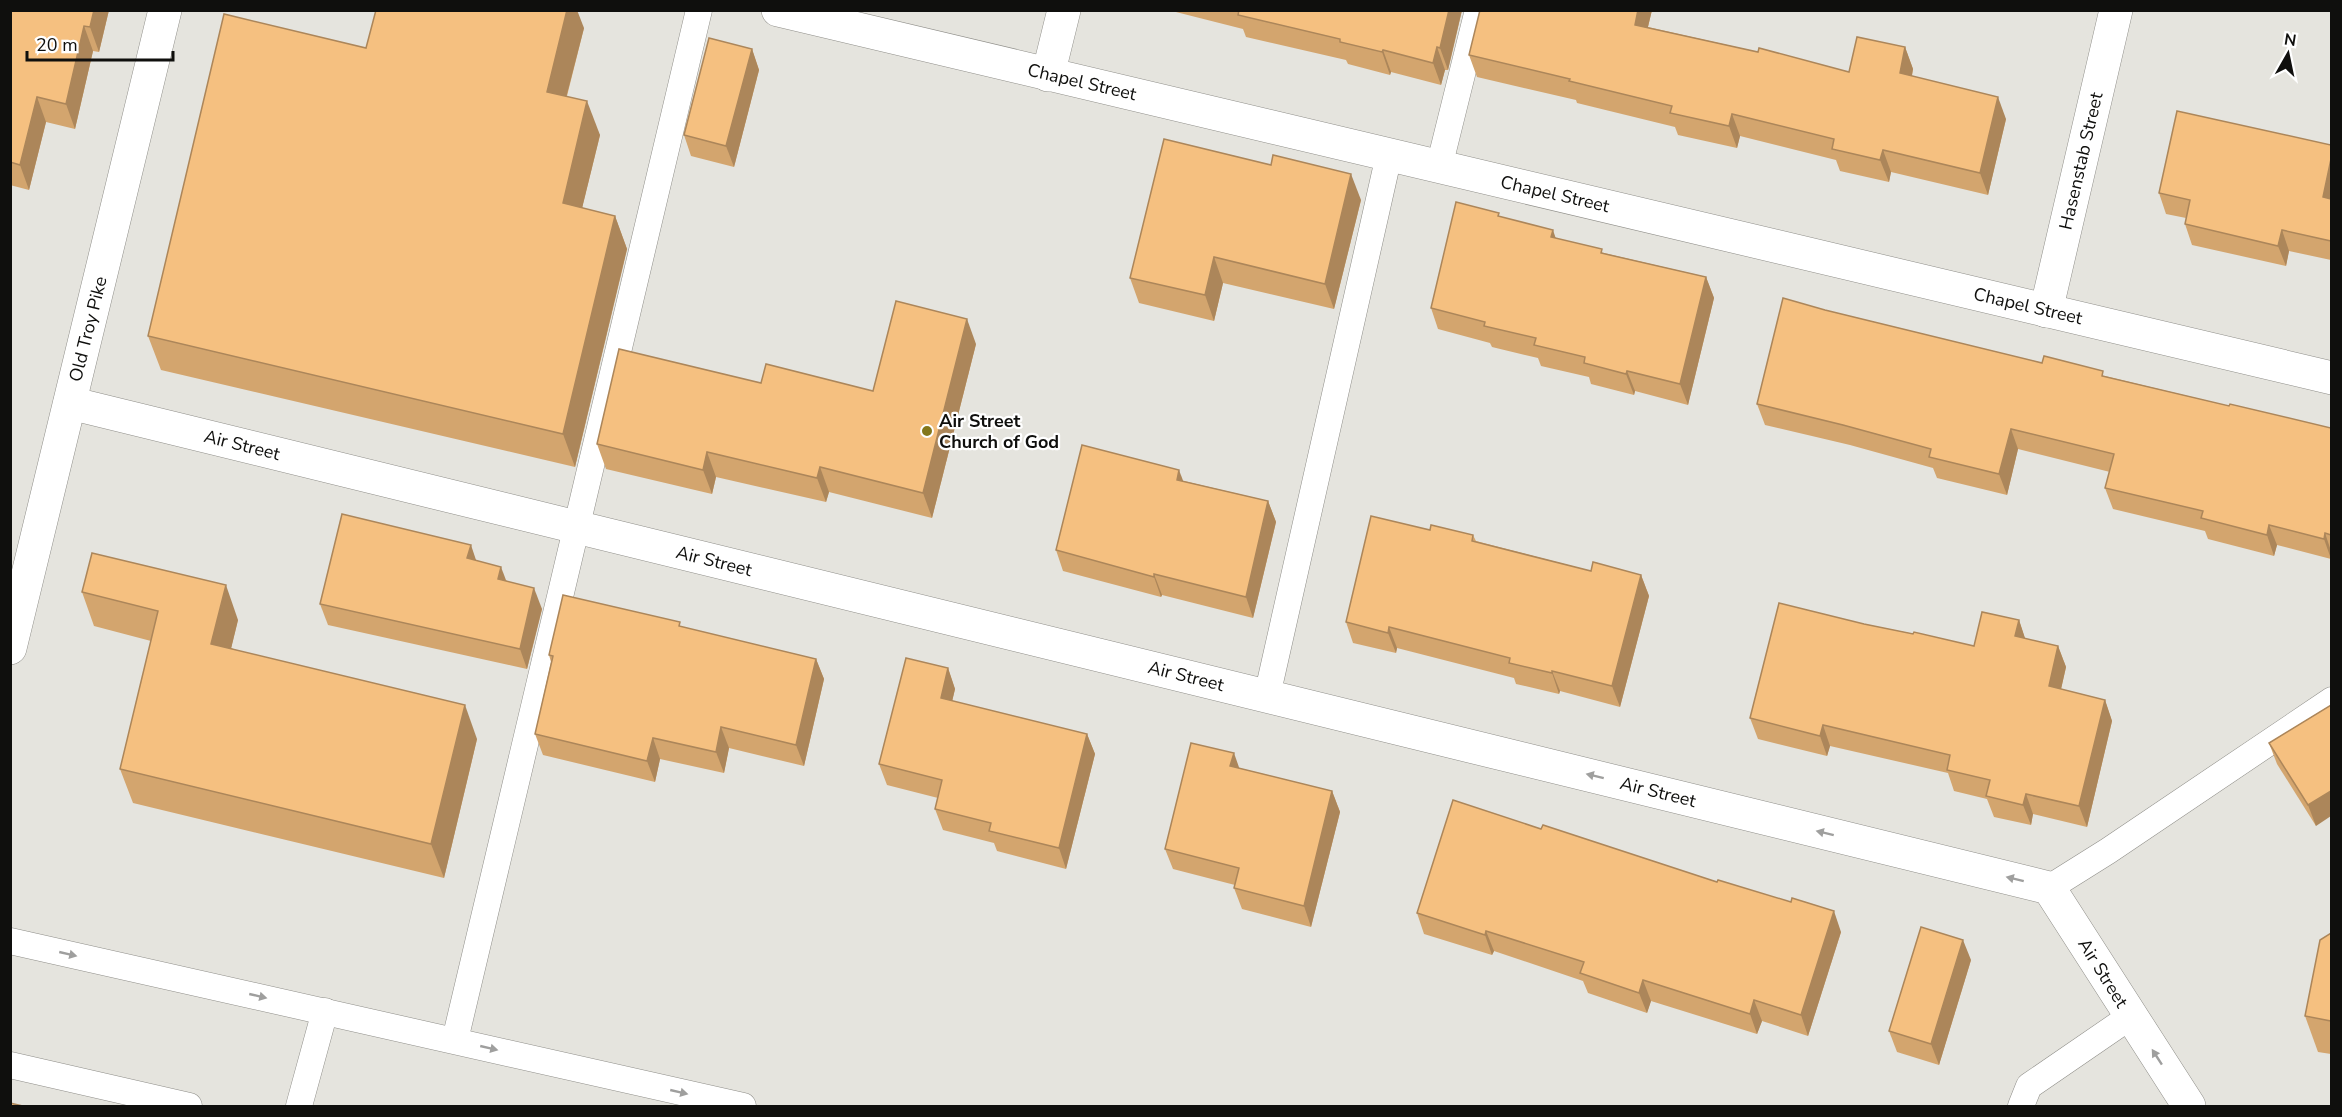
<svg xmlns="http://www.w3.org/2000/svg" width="2342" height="1117" font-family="'Nunito Sans',sans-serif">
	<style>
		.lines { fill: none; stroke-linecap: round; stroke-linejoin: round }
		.lane-casing { stroke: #8f8e89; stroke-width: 27 }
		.street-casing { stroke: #8f8e89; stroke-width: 34 }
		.secondary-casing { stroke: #8f8e89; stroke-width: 34 }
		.lane { stroke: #fff; stroke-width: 26 }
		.street { stroke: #fff; stroke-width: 33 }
		.secondary { stroke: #fff; stroke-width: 33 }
		.wall { fill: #d3a56e }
		.shaded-wall { fill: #ac865a }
		.building { fill: #f5c080; stroke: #ac865a; stroke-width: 1.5 }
		.oneway { fill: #9f9f9e }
		.poi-dot { fill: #84771b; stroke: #fff; stroke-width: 2 }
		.labels { text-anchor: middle; stroke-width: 4.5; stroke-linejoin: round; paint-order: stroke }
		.street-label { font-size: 18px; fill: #0f0f0d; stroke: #fff }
		.poi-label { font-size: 18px; font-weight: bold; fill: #0f0f0d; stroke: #fff; text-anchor: start }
	</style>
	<rect width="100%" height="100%" fill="#e5e4de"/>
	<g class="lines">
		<defs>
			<g id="lane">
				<polyline points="1439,167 1478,10"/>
				<polyline points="1267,696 1389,155"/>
				<polyline points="2049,888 2108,851 2332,700"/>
				<polyline points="10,941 743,1106"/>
				<polyline points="455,1040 699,10"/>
				<polyline points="10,1065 189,1106"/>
				<polyline points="299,1106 325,1011"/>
				<polyline points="2021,1106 2029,1086 2131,1016"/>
			</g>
			<g id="street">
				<polyline points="778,10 2332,378"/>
				<polyline points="1048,75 1064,10"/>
				<polyline points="2046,311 2116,10"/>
				<polyline points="70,403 2049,888 2189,1106"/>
			</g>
			<polyline id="secondary" points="10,648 165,10"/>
		</defs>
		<use href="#lane" class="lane-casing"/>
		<use href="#street" class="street-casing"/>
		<use href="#secondary" class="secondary-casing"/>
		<use href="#lane" class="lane"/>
		<use href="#street" class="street"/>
		<use href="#secondary" class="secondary"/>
	</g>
	<g class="wall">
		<polygon points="10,10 109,10 99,52 93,51 75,129 46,122 29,190 10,185"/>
		<polygon points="1168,10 1462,10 1448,70 1445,70 1441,85 1391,72 1390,75 1348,64 1346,60 1246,37 1243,29"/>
		<polygon points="1652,10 1648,27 1758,52 1849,72 1905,47 1913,69 1912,76 2006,119 1988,195 1891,172 1889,182 1840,171 1836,160 1740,136 1737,148 1678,135 1675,127 1577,103 1576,100 1477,77 1469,55"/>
		<polygon points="584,28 567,96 600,135 582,208 615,216 627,249 575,467 161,370 148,336 366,48"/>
		<polygon points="752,49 759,70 734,167 691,156 684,135"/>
		<polygon points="2331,145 2331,260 2289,251 2286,266 2192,245 2185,224 2186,218 2166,214 2159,193"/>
		<polygon points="1361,200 1334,309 1223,283 1214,321 1139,303 1130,278"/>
		<polygon points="1501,217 1556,238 1604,253 1706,277 1714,298 1688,405 1635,391 1634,395 1591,384 1589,377 1541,366 1538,358 1492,347 1490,343 1438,329 1431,308"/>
		<polygon points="1825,310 2042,363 2105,376 2229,406 2331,428 2331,559 2277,545 2274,556 2208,539 2205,531 2113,509 2105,488 2110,472 2018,449 2007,495 1937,478 1933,468 1850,445 1765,425 1757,404"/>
		<polygon points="976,344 932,518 829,492 826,502 716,477 712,494 606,469 597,444 761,383 873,391"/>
		<polygon points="1184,481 1268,501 1276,522 1253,618 1162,595 1161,597 1063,571 1056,550"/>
		<polygon points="1430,530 1473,535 1476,541 1591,571 1641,575 1649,596 1620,707 1560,691 1559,694 1516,684 1514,678 1397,648 1396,653 1353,643 1346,622"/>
		<polygon points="476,561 507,581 542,609 527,669 328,625 320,604"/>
		<polygon points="82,592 238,620 231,648 477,739 444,878 133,803 120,769 151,641 94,626"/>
		<polygon points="2019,620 2025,639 2058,646 2066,667 2061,689 2105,700 2112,721 2087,827 2033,814 2031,825 1994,817 1987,799 1954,791 1948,773 1830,746 1827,756 1758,739 1750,718 1864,624 1974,646"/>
		<polygon points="682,627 816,659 824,679 804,766 729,748 724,773 660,759 655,782 543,755 535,734 551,662 549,655"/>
		<polygon points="948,668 955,689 952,701 1087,734 1095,754 1066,869 997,851 994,843 943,830 935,809 938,798 887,785 879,764"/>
		<polygon points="2331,705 2316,826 2277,764 2269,743"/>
		<polygon points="1239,768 1332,791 1340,812 1311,927 1242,909 1234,888 1235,885 1173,869 1165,849"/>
		<polygon points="1417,913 1841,932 1808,1036 1762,1021 1757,1034 1651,1001 1647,1013 1588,993 1583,981 1494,951 1492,955 1424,934"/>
		<polygon points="2331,933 2331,1054 2318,1052 2305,1016"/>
		<polygon points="1971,960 1939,1065 1897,1052 1889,1031"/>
	</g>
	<g class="shaded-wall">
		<polygon points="94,10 109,10 99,52 90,27"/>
		<polygon points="567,10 577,10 584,28 559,125 547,92"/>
		<polygon points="1449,10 1462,10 1448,70 1440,48"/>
		<polygon points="1638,10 1652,10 1643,47 1635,25"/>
		<polygon points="84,26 93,51 75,129 66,104"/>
		<polygon points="1437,47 1445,70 1441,85 1433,63"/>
		<polygon points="1905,47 1913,69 1908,96 1900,73"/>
		<polygon points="752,49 759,70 734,167 726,146"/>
		<polygon points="1383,50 1391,72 1390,75 1382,52"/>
		<polygon points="37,97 46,122 29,190 20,165"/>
		<polygon points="1998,97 2006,119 1988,195 1980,173"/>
		<polygon points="587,101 600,135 575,237 563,203"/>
		<polygon points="1732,114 1740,136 1737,148 1729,126"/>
		<polygon points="1883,150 1891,172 1889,182 1880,160"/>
		<polygon points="2331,159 2331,212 2323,197"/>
		<polygon points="1351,174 1361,200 1334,309 1325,284"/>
		<polygon points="615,216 627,249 575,467 563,434"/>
		<polygon points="1553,230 1560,251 1551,237"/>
		<polygon points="2282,230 2289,251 2286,266 2278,246"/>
		<polygon points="1214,257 1223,283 1214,321 1205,295"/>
		<polygon points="1706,277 1714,298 1688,405 1680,384"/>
		<polygon points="967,319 976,344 932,518 923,493"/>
		<polygon points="1627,371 1635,391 1634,395 1626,374"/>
		<polygon points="2011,429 2018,449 2007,495 1999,474"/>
		<polygon points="707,452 716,477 712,494 703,470"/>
		<polygon points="820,467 829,492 826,502 817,478"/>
		<polygon points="1179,470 1187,491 1177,480"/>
		<polygon points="1268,501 1276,522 1253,618 1246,597"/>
		<polygon points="2269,525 2277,545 2274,556 2267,535"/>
		<polygon points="2325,533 2331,551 2331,559 2324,539"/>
		<polygon points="471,545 478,566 467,558"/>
		<polygon points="501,567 509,588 498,579"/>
		<polygon points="1154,574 1162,595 1161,597 1154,577"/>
		<polygon points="1641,575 1649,596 1620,707 1612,686"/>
		<polygon points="226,585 238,620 224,678 211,644"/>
		<polygon points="534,588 542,609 527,669 520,649"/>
		<polygon points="2019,620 2026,641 2015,636"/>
		<polygon points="1389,627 1397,648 1396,653 1388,633"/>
		<polygon points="2058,646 2066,667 2057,707 2049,686"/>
		<polygon points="816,659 824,679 804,766 796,745"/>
		<polygon points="948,668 955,689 948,719 941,698"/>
		<polygon points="1552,671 1560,691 1559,694 1552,673"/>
		<polygon points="2105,700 2112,721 2087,827 2079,806"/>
		<polygon points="465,705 477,739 444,878 431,844"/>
		<polygon points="1823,725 1830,746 1827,756 1820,736"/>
		<polygon points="721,727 729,748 724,773 716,752"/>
		<polygon points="1087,734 1095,754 1066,869 1059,848"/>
		<polygon points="653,738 660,759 655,782 647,761"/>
		<polygon points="1234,753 1241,773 1230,766"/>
		<polygon points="1332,791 1340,812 1311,927 1304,906"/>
		<polygon points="2331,791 2331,816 2316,826 2308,805"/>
		<polygon points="2026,794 2033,814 2031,825 2023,805"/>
		<polygon points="1834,911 1841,932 1808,1036 1801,1015"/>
		<polygon points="1486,931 1494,951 1492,955 1485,935"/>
		<polygon points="1963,940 1971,960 1939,1065 1931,1044"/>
		<polygon points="1643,980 1651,1001 1647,1013 1639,993"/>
		<polygon points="1754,1000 1762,1021 1757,1034 1750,1014"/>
	</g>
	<g class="building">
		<polygon points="10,10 94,10 90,27 84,26 66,104 37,97 20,165 10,162"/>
		<polygon points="376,10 567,10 547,92 587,101 563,203 615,216 563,434 148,336 224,14 366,48"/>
		<polygon points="1239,10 1449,10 1440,48 1437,47 1433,63 1383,50 1382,52 1340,42 1340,39 1238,15"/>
		<polygon points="1480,10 1638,10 1635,25 1758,52 1759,48 1849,72 1857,37 1905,47 1900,73 1998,97 1980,173 1883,150 1880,160 1832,149 1834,139 1732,114 1729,126 1670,113 1672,106 1569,81 1570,79 1469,55"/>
		<polygon points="709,38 752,49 726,146 684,135"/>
		<polygon points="2177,111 2331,145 2331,159 2323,197 2331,199 2331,241 2282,230 2278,246 2185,224 2190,200 2159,193"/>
		<polygon points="1164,139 1271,165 1273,155 1351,174 1325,284 1214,257 1205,295 1130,278"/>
		<polygon points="1456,202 1499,213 1498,216 1553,230 1551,237 1602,249 1601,253 1706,277 1680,384 1627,371 1626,374 1584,363 1585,357 1534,345 1536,338 1484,326 1485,322 1431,308"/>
		<polygon points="1783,298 1825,310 2042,363 2044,356 2103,371 2102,376 2229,406 2230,404 2331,428 2331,535 2325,533 2324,539 2269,525 2267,535 2201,518 2203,511 2105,488 2114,454 2011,429 1999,474 1929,457 1931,449 1843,425 1757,404"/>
		<polygon points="896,301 967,319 923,493 820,467 817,478 707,452 703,470 597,444 619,349 761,383 766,364 873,391"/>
		<polygon points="1082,445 1179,470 1177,480 1268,501 1246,597 1154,574 1154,577 1056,550"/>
		<polygon points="342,514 471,545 467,558 501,567 498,579 534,588 520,649 320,604"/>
		<polygon points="1371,516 1430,530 1431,525 1473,535 1472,541 1591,571 1593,562 1641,575 1612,686 1552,671 1552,673 1509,663 1510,658 1389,627 1388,633 1346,622"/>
		<polygon points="92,553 226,585 211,644 465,705 431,844 120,769 158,611 82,592"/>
		<polygon points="563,595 680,622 679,626 816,659 796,745 721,727 716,752 653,738 647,761 535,734 553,656 549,655"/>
		<polygon points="1779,603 1864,624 1913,634 1914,632 1974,646 1982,612 2019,620 2015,636 2058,646 2049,686 2105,700 2079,806 2026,794 2023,805 1986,796 1990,780 1947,770 1950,755 1823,725 1820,736 1750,718"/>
		<polygon points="906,658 948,668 941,698 1087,734 1059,848 989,831 991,823 935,809 942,780 879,764"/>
		<polygon points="2331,705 2331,791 2308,805 2269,743"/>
		<polygon points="1191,743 1234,753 1230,766 1332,791 1304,906 1234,888 1239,868 1165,849"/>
		<polygon points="1453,800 1541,829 1543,825 1717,882 1718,880 1791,902 1792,898 1834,911 1801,1015 1754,1000 1750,1014 1643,980 1639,993 1580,973 1584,962 1486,931 1485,935 1417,913"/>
		<polygon points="1921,927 1963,940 1931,1044 1889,1031"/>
		<polygon points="2331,933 2331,1021 2305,1016 2320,940"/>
		<polygon points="10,1103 27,1107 10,1107"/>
	</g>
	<defs><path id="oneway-solid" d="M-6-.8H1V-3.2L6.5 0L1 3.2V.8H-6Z" transform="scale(1.5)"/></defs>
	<g class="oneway">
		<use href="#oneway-solid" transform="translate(1595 776) rotate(-166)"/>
		<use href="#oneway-solid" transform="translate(1825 833) rotate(-166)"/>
		<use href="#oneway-solid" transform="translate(2015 879) rotate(-166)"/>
		<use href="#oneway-solid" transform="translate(68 954) rotate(13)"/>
		<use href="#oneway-solid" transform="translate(258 996) rotate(13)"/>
		<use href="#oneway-solid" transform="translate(489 1048) rotate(13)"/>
		<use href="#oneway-solid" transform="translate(2157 1057) rotate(-123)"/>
		<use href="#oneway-solid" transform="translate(679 1092) rotate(13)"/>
	</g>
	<circle class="poi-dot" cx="927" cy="431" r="6"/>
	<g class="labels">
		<g class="street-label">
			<text transform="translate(1082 82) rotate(13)" y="6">Chapel Street</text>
			<text transform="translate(2081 161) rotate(-77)" y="6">Hasenstab Street</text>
			<text transform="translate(1555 194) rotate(13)" y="6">Chapel Street</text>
			<text transform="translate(2028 306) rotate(13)" y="6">Chapel Street</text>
			<text transform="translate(88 329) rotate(-76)" y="6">Old Troy Pike</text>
			<text transform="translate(242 445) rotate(14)" y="6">Air Street</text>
			<text transform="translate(714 561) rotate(14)" y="6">Air Street</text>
			<text transform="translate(1186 676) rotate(14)" y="6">Air Street</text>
			<text transform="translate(1658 792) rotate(14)" y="6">Air Street</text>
			<text transform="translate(2103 973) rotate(58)" y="6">Air Street</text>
		</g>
		<g class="poi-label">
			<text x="939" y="427">Air Street<tspan x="939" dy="21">Church of God</tspan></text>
		</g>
	</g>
	<rect width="2342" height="1117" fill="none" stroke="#0f0f0d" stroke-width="24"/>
	<g transform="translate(2288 54) rotate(9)" stroke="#ffffff" stroke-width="4.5" paint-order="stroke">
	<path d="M0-4.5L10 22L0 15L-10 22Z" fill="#0f0f0d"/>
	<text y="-9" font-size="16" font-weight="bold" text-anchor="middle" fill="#0f0f0d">N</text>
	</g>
	<path d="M27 51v9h146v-9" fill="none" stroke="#0f0f0d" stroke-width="3"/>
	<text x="36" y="51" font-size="18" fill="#0f0f0d" stroke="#ffffff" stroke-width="4.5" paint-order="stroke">20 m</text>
</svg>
